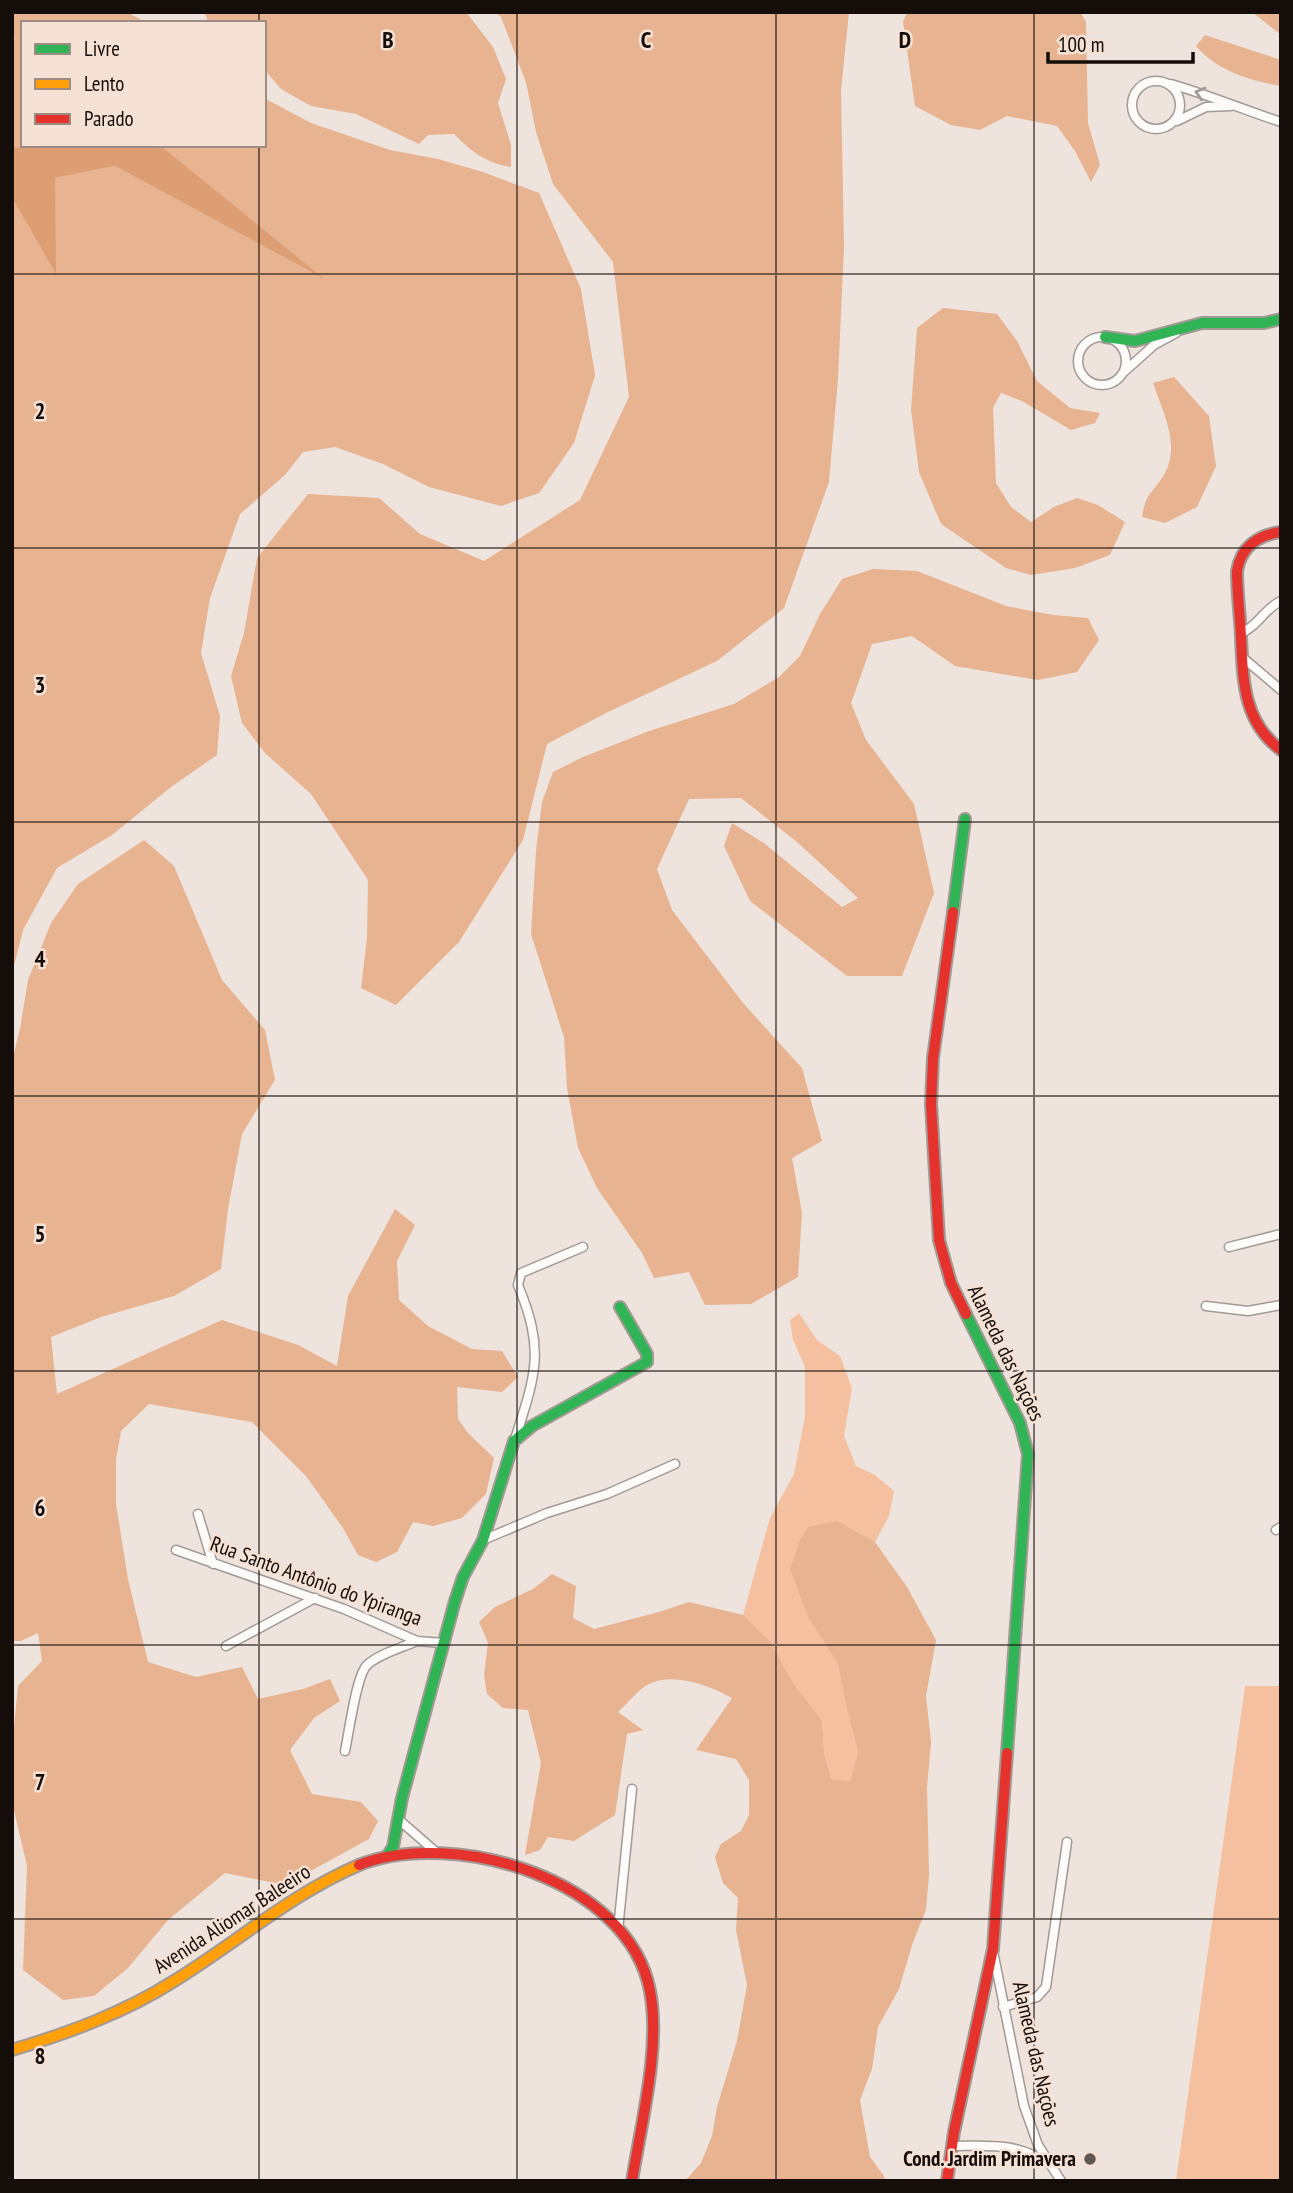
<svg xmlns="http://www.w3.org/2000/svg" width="1293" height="2193" font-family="'PT Sans Narrow',sans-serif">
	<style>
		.green { fill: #f4c09f }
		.forest { fill: #e7b390 }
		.water { fill: #dd9e73 }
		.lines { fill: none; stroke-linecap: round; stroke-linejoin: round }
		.street-casing { stroke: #a29a95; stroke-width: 11 }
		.fast-casing { stroke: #a29a95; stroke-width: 14 }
		.slow-casing { stroke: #a29a95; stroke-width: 14 }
		.jam-casing { stroke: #a29a95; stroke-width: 14 }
		.street { stroke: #fcfbfa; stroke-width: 8 }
		.fast { stroke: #30b455; stroke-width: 10 }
		.slow { stroke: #ff9f0a; stroke-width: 10 }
		.jam { stroke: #e5322d; stroke-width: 10 }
		.oneway { stroke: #9f9c9a }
		.grid { fill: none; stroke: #140d09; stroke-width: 2; stroke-opacity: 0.55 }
		.poi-dot { fill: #605853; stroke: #f6e1d5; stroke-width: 2.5 }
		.labels { text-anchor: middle; stroke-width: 5; stroke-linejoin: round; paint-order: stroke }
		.street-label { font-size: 21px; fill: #140d09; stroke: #f6e1d5 }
		.poi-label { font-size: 21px; font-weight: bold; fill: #140d09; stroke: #f6e1d5; text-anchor: end }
		.grid-label { font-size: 23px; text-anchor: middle; font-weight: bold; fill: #140d09; stroke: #f6e1d5; stroke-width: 5; stroke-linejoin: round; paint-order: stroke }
	</style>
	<rect width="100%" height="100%" fill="#eee3dd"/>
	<g class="green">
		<polygon points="799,1313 817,1340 840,1356 852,1388 844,1436 856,1466 875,1475 894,1491 889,1516 875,1542 838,1521 809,1619 838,1664 847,1710 858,1752 850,1781 831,1779 824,1753 822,1720 793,1683 770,1641 743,1615 770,1518 794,1474 805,1416 805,1367 793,1340 790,1320"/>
		<polygon points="1245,1686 1281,1686 1281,2181 1176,2181"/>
	</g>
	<g class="forest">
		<polygon points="12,12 127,12 147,23 23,23 23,145 49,145 45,148 12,147 12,41 15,38 12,36"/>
		<path d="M204 12H466L493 47 506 79 498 103 511 145V167C486 163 472 152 454 134L428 135 419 144 356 114 311 106 281 89 264 69V23H209Z"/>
		<polygon points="494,12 849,12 841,90 844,247 838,379 829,482 784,608 717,661 608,712 547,744 523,840 459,942 396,1005 361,988 367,938 368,880 311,794 265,753 242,723 231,676 244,633 257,558 308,494 379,498 420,534 484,561 580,500 629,397 613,262 553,184 536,132 526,82 501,17"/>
		<polygon points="907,12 1080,12 1086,22 1088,123 1100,165 1091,182 1075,151 1057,126 1007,116 980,130 951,125 915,106 903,22"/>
		<polygon points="1252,12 1281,12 1281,35"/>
		<path d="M1205 35 1281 60V86C1250 81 1216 70 1196 46Z"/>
		<polygon points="264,98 311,123 390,150 438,159 483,172 539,193 581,289 595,375 574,443 539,493 501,506 429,487 383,464 335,447 303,452 285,475 240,514 210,598 201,653 220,716 217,755 171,787 112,835 57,868 23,930 12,974 12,198 55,272 55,178 115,166 320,277 160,145 264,145"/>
		<polygon points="943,308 997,314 1017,341 1037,381 1070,408 1100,413 1095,423 1071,430 1022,401 1001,393 993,408 996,483 1011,507 1031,522 1054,507 1077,498 1098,505 1125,522 1110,555 1075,568 1031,575 1006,568 941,524 919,472 911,410 917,328"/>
		<path d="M1174 377 1209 416 1216 466 1197 507 1165 523 1142 517C1146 493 1150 496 1162 478 1182 447 1164 415 1153 383Z"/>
		<polygon points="873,569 917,571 1006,606 1053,615 1088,618 1099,640 1077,672 1038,680 955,666 912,636 872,644 851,703 866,740 914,804 934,893 902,976 847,976 750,901 724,846 732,823 765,844 842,907 858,898 797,842 741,798 689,799 657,869 672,910 743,1003 802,1068 822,1141 792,1158 802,1213 798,1277 751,1304 705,1305 689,1272 654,1278 642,1253 597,1188 578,1148 567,1088 564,1037 531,934 536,851 542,802 553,772 583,757 649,731 734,704 779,677 800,656 820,614 842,579"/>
		<polygon points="144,840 174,866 222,980 265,1030 275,1080 242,1134 228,1209 221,1269 174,1296 101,1317 51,1337 57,1394 222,1320 298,1345 337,1366 348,1296 395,1209 415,1225 397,1261 399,1300 428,1326 472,1349 502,1351 518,1377 502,1392 457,1387 458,1419 468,1433 494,1458 486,1494 462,1518 433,1526 413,1522 397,1552 376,1562 358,1555 343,1528 306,1476 252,1422 149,1404 121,1431 116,1459 116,1504 128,1579 148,1662 196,1677 242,1667 258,1699 303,1689 330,1679 340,1701 314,1718 290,1750 312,1794 361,1802 378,1821 369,1839 285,1885 225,1873 168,1920 128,1968 94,1996 63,2000 23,1970 27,1866 12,1802 12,1748 18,1686 42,1661 38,1633 21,1641 12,1641 12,1061 20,1029 28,980 51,923 78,884"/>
		<path d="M838 1521 875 1542 907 1587 936 1640 926 1696 931 1742 927 1788 929 1875 926 1910 913 1942 899 1989 878 2027 872 2069 860 2100 870 2157 884 2176 885 2181H685L701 2163 712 2136 717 2107 737 2041 747 1985 736 1930 738 1898 723 1883 715 1857 721 1844 741 1831 749 1815V1780L736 1759 696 1750 732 1698C709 1685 672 1671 647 1685 637 1691 627 1704 618 1712L643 1730 627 1734 615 1815 574 1841 548 1837 540 1850 525 1855 541 1763 528 1710 503 1708 487 1694 484 1675 488 1643 479 1622 495 1607 533 1589 552 1574 576 1586 573 1618 594 1629 659 1612 689 1602 743 1615 770 1641 793 1683 822 1720 824 1753 831 1779 850 1781 858 1752 847 1710 838 1664 809 1619 790 1569 801 1538 808 1527Z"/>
	</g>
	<polygon class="water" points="49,145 160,145 324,279 115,166 55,178 56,274 12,198 12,147 45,148"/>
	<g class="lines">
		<defs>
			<g id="street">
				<circle cx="1156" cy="105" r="24"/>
				<path d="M1171 84C1209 95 1244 110 1281 122"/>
				<polyline points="1177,121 1206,107 1231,106"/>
				<circle cx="1102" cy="361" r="24"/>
				<polyline points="1125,371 1154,345 1176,333"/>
				<path d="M1241 633C1257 627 1265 608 1281 601"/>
				<polyline points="1242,657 1281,690"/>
				<polyline points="1229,1247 1281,1234"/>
				<polyline points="1206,1306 1248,1311 1281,1305"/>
				<path d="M515 1439C536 1374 545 1350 518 1285L521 1273 583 1247"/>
				<polyline points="198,1514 213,1564"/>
				<polyline points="1276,1530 1281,1527"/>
				<polyline points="483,1540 547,1513 607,1494 675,1464"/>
				<polyline points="176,1550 344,1609 417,1641 444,1643"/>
				<polyline points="226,1646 315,1598"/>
				<path d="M345 1751C349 1733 356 1676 367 1665 379 1654 401 1648 417 1641"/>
				<polyline points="398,1819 436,1852"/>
				<polyline points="618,1930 632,1789"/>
				<polyline points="994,1956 1024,2106 1038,2145 1061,2181"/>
				<polyline points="1003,2007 1037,1997 1046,1987 1067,1842"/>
				<path d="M952 2146C988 2146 1016 2142 1047 2163"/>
			</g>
			<g id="fast">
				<polyline points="1105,337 1135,341 1202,323 1264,323 1281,319"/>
				<polyline points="953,912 965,819"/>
				<polyline points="966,1314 1020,1423 1028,1454 1007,1753"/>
				<polyline points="388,1855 393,1847 402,1798 455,1601 463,1577 483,1540 514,1441 532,1426 647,1362 647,1354 620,1307"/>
			</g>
			<path id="slow" d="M12 2050C68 2033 124 2013 174 1981 236 1943 291 1894 359 1865"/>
			<g id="jam">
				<path d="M1281 532C1258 535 1241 547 1237 571 1237 593 1240 615 1241 637 1243 680 1243 722 1281 750"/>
				<polyline points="953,912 933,1058 931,1104 939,1240 951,1283 966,1314"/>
				<path d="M359 1865C454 1828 629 1879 650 1991 661 2047 641 2124 632 2181"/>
				<polyline points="947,2181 954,2132 993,1949 1007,1753"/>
			</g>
		</defs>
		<use href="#street" class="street-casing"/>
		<use href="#fast" class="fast-casing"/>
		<use href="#slow" class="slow-casing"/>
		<use href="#jam" class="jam-casing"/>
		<use href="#street" class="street"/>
		<use href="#fast" class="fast"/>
		<use href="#slow" class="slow"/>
		<use href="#jam" class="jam"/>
	</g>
	<defs><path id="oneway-chevron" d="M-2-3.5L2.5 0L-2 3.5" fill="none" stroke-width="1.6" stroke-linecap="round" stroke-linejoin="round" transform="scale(1.75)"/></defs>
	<use class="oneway" href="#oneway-chevron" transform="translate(1200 93) rotate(-163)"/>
	<path class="grid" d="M259 12V23M517 12V2181M776 12V2181M1034 12V2181M259 145V2181M12 274H1281M12 548H1281M12 822H1281M12 1096H1281M12 1371H1281M12 1645H1281M12 1919H1281"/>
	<circle class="poi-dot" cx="1090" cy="2159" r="7"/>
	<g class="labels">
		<g class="street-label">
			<text transform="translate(1006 1353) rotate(64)" y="7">Alameda das Nações</text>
			<text transform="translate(316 1581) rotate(20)" y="7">Rua Santo Antônio do Ypiranga</text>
			<text transform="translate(232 1919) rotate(-33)" y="7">Avenida Aliomar Baleeiro</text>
			<text transform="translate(1036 2054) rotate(77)" y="7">Alameda das Nações</text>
		</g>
		<g class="poi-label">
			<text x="1076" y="2166">Cond. Jardim Primavera</text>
		</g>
	</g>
	<g class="grid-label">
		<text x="388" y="48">B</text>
		<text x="646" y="48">C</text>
		<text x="905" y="48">D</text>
		<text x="40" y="419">2</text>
		<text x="40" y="693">3</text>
		<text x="40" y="967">4</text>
		<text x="40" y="1242">5</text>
		<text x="40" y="1516">6</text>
		<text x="40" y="1790">7</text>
		<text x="40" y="2064">8</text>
	</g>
	<rect width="1293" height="2193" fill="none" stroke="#140d09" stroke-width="28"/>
	<rect x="21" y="21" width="245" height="126" fill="#f6e1d5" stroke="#9c8c83" stroke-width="2"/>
	<rect x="35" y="44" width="35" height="10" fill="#30b455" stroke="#9c8c83" stroke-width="2"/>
	<text x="84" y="56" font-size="21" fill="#140d09">Livre</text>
	<rect x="35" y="79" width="35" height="10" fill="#ff9f0a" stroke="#9c8c83" stroke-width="2"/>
	<text x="84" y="91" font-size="21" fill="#140d09">Lento</text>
	<rect x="35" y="114" width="35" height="10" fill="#e5322d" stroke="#9c8c83" stroke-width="2"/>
	<text x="84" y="126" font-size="21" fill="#140d09">Parado</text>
	<path d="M1048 52v10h145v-10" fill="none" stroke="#140d09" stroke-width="3.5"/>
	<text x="1058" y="52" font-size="21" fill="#140d09" stroke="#f6e1d5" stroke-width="5" paint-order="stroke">100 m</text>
</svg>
